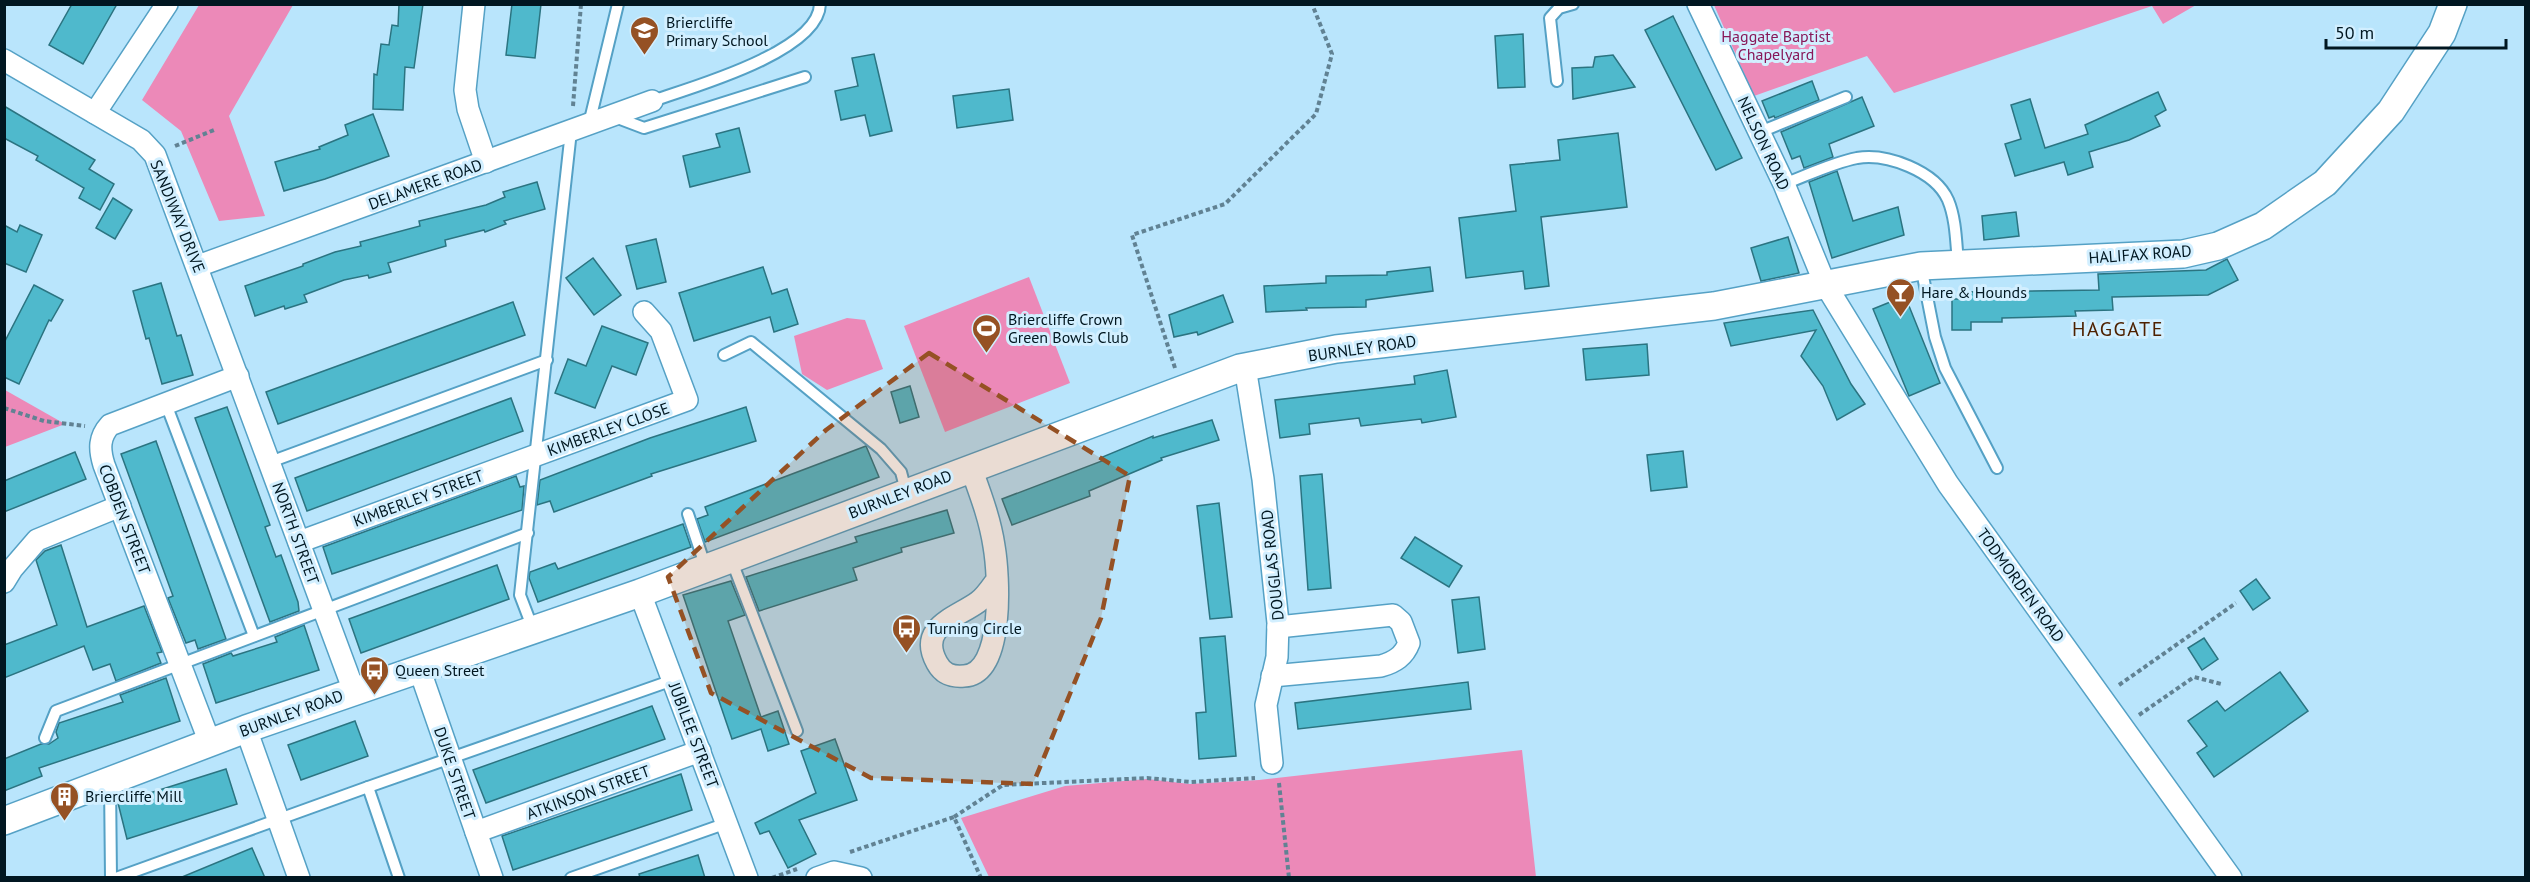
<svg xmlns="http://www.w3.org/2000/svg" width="2530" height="882" font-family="'PT Sans',sans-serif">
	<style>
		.green { fill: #ec89b8 }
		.building { fill: #4fb9cc; stroke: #2b7481; stroke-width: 1.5 }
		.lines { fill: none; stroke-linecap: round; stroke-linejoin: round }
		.service-casing { stroke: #55a1c5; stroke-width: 14 }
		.minor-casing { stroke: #55a1c5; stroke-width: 24 }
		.tertiary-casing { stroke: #55a1c5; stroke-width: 30 }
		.path { stroke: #618293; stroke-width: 4; stroke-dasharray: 4.5 3; stroke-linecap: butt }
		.service { stroke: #fff; stroke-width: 10 }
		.minor { stroke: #fff; stroke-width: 21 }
		.tertiary { stroke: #fff; stroke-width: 27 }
		.marked { fill: #955124; fill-opacity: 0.2; stroke: #955124; stroke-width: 4.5; stroke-dasharray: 12 8; stroke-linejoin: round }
		.labels { text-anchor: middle; stroke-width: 6; stroke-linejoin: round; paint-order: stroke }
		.poi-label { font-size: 16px; fill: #011721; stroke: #d2efff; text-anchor: start }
		.park-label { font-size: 16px; fill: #881859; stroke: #d2efff }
		.street-label { font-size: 16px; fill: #011721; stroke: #d2efff }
		.quarter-label { font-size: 20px; letter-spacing: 1.5px; fill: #4e2100; stroke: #d2efff }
	</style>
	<rect width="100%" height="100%" fill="#b9e5fc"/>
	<g class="green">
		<polygon points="199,5 293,5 229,116 265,216 219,221 181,131 142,100"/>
		<polygon points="1714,5 2196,5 2163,24 2152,6 1894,93 1867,56 1754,96"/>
		<polygon points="1029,277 1070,383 945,432 904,326"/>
		<polygon points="847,318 865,320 883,369 827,390 802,374 794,336"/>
		<polygon points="5,390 65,424 5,447"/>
		<polygon points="1522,750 1536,877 989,877 961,818 1065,786 1147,779 1190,784 1259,780"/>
	</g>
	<g class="building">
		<polygon points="72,4 117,4 83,64 49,45"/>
		<polygon points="399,4 423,4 414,68 405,67 403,110 373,109 374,74 377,75 381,44 389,45 392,25 398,26"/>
		<polygon points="512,4 541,4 535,58 506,55"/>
		<polygon points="1673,16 1742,158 1716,170 1645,30"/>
		<polygon points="1523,34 1525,87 1498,88 1495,36"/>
		<polygon points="874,54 892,131 870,136 865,115 841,120 835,91 858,86 852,58"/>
		<polygon points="1613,55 1635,87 1573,99 1572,68 1593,67 1595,57"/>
		<polygon points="1812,81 1819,100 1775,118 1774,116 1769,118 1762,101"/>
		<polygon points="1009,89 1013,120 957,128 953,96"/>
		<polygon points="2158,92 2166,110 2155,116 2160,126 2129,140 2089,152 2093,167 2068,175 2064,162 2015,176 2005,144 2021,139 2011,105 2030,99 2045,148 2088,134 2085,125"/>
		<polygon points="1862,97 1874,126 1829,144 1833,157 1804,168 1800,156 1792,159 1781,132"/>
		<polygon points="4,106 95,160 89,169 114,184 100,210 79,198 84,188 36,160 38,156 4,138"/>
		<polygon points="373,114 389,156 325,179 284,191 275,162 320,149 319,147 348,135 345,125"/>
		<polygon points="739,128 750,172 690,187 683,156 720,147 716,134"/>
		<polygon points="1618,133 1627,207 1541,217 1549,286 1525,289 1523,271 1466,278 1459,218 1516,211 1510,165 1560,160 1558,140"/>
		<polygon points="1837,171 1853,221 1898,207 1904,235 1832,258 1809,182"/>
		<polygon points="537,182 545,209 504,221 506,224 485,232 484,230 445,240 446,246 388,263 391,272 369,278 368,275 344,280 304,295 307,302 285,309 284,306 255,316 245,286 303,266 303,264 335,252 361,246 360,242 420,226 419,221 486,205 505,197 503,192"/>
		<polygon points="113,198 132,210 115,239 96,228"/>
		<polygon points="2016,212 2019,236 1984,240 1982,216"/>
		<polygon points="4,225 17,232 20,225 42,235 26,272 4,263"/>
		<polygon points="1788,237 1799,273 1761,281 1751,248"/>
		<polygon points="656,239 666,282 637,289 626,246"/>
		<polygon points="593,258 621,295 594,315 566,278"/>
		<polygon points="2227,259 2238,280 2208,295 2112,297 2113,310 2075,311 2076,316 2002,318 2002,322 1971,322 1971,330 1952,330 1952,299 1964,299 1963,292 2099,290 2098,274 2206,270"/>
		<polygon points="763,267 772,294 787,289 798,324 774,332 770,317 694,341 679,293"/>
		<polygon points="1430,267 1433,291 1366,300 1366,307 1306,308 1307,310 1266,312 1264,286 1326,283 1326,276 1387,275 1387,272"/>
		<polygon points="161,283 177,336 181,335 193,375 162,384 149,338 146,339 133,291"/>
		<polygon points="34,285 63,300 51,321 49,320 19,384 4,377 4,343"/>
		<polygon points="1223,295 1233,322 1198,335 1197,332 1174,337 1169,315"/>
		<polygon points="1905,296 1940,383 1909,396 1873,309"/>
		<polygon points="513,302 525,335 278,424 266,392"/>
		<polygon points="1813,310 1851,384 1865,404 1837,420 1823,386 1801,356 1816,330 1731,346 1724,323"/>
		<polygon points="602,326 648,343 636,375 612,366 595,408 555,393 568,359 586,366"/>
		<polygon points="1647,344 1649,375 1586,380 1583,349"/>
		<polygon points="1447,370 1456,417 1422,423 1421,419 1361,426 1359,418 1309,424 1310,434 1280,438 1275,400 1415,384 1414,376"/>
		<polygon points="910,386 919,417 900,423 891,392"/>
		<polygon points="511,398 523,431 307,511 295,478"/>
		<polygon points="227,407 270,525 265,527 276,557 281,555 298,602 299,611 270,622 195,418"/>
		<polygon points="746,407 756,441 651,474 652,476 554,512 550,501 537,505 540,480 650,438"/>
		<polygon points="1212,420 1219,440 1161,458 1162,460 1089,491 1090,496 1012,525 1002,499 1102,461 1100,458 1153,436 1153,438"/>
		<polygon points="156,441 226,639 198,649 195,640 186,643 168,598 173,596 121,454"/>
		<polygon points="866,446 879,477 705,542 697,519 708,515 705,507"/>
		<polygon points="1683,451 1687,487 1651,491 1647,455"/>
		<polygon points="75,452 86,479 4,512 4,481"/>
		<polygon points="1322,474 1331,588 1308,590 1300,476"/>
		<polygon points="516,476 520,487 524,486 522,510 332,574 323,547"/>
		<polygon points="1219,503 1232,617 1210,619 1197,506"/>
		<polygon points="947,510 954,533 901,548 902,552 853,568 857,580 759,611 746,577 857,542 855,537"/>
		<polygon points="683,524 691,547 538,602 529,578 530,572 555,563 558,569"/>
		<polygon points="1415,537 1462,566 1449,587 1401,558"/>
		<polygon points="61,545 87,627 144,606 162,652 157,653 161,663 116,681 110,664 93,670 84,646 4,678 4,645 57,625 36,560 45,551"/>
		<polygon points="497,565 509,599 361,653 349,619"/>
		<polygon points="2256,579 2270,598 2253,610 2240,591"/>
		<polygon points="731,581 745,615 728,621 761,717 778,711 789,744 768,751 761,729 732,739 683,595"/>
		<polygon points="1479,597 1485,649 1458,653 1452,600"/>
		<polygon points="304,625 319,670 216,703 203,664 231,653 233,656 277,642 275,637"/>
		<polygon points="1225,636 1236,756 1199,759 1196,713 1206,712 1200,638"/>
		<polygon points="2204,638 2218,659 2202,670 2188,648"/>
		<polygon points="2280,672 2308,711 2214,777 2197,753 2207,746 2188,721 2217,701 2225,711"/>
		<polygon points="166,678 180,721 39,768 42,776 4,791 4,759 41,744 49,744 58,738 56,732 59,723 123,702 120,695"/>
		<polygon points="1468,682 1471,709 1298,729 1295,703"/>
		<polygon points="652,706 665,739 486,803 473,770"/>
		<polygon points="355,721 368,756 301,780 288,745"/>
		<polygon points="835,739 857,800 799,820 816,854 788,868 769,831 760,834 755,823 816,793 801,751"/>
		<polygon points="226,769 237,804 127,839 118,803"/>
		<polygon points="681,774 692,810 513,870 502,836"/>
		<polygon points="252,848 265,878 182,878 182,877"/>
		<polygon points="698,855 705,878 640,878 639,874"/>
	</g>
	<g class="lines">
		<defs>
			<g id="service">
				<polyline points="1557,81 1550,18 1559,8 1573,4"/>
				<path d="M652 101C690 88 819 52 820 4"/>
				<polyline points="615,117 644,128 805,77"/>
				<polyline points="589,124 618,4"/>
				<polyline points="1760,132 1846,97"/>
				<path d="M1784 184C1808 175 1832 163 1857 158 1887 153 1935 171 1948 200 1956 219 1956 242 1958 263"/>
				<polyline points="1921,266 1935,337 1945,368 1997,468"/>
				<polyline points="724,355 751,342 881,449 901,472 906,491"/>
				<polyline points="166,404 254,636"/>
				<polyline points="270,462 547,360"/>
				<polyline points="688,514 706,568"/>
				<polyline points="731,559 797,731"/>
				<polyline points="533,629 520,595 571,131"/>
				<polyline points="45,738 56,711 528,533"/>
				<polyline points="110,782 111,878"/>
				<polyline points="368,787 673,680"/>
				<polyline points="116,878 368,787 399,878"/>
				<polyline points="571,878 727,823"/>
			</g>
			<g id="minor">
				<polyline points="474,4 465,90 468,109 486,162"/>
				<polyline points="1698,4 1784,184 1825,284 1948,484 2231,878"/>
				<polyline points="4,60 141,140 155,155 354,691"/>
				<polyline points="95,113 167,4"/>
				<polyline points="198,266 652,101"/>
				<polyline points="1245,367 1263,479 1278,623 1277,657 1266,705 1272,763"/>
				<path d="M971 468C980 493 990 519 994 546 999 575 1005 674 964 676 951 677 943 674 937 663 917 627 956 618 978 602 985 597 991 588 996 581"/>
				<polyline points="299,542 687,400 661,331 644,312"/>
				<polyline points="4,582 12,569 37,540 120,506"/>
				<polyline points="640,593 747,878"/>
				<polyline points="419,668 492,878"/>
				<path d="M1272 676 1381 666C1395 662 1404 656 1409 643L1401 622 1393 615 1278 627"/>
				<polyline points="246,729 299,878"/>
				<path d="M210 743 104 465C99 449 99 437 110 425L238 376"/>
				<polyline points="476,832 700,751"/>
				<polyline points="817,878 834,872 861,878"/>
			</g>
			<polyline id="tertiary" points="4,821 246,729 640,593 1240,368 1336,349 1714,306 1921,266 2183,254 2218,246 2263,226 2325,183 2391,111 2442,33 2453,4"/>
		</defs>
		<use href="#service" class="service-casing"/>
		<use href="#minor" class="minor-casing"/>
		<use href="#tertiary" class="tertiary-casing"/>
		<g class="path">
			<polyline points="573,106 581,4"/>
			<polyline points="175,146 214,130"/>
			<polyline points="1175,368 1132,235 1225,204 1316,114 1332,54 1312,4"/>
			<polyline points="4,408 44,421 85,426"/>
			<polyline points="2119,685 2236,603"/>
			<polyline points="2139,715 2194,677 2221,684"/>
			<polyline points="1279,783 1289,878"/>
			<polyline points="954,817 1003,785 1147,778 1191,782 1255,778"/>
			<polyline points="850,852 954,817 981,878"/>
			<polyline points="772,878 797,869"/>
		</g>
		<use href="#service" class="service"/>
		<use href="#minor" class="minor"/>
		<use href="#tertiary" class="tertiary"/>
	</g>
	<path class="marked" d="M929 353 1130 476 1101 618 1033 784 871 778 711 693 668 577 826 430Z"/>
	<defs>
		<symbol id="school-pin" viewBox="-11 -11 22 30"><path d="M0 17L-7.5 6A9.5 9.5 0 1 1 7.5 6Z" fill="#955124" stroke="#d2efff"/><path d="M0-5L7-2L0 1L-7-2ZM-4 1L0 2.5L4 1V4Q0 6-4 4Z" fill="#fff"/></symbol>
		<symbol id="bar-pin" viewBox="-11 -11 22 30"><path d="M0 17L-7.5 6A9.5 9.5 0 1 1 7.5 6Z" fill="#955124" stroke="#d2efff"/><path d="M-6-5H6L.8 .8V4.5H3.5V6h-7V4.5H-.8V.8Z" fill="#fff"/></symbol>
		<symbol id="stadium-pin" viewBox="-11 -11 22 30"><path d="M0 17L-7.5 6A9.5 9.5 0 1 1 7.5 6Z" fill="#955124" stroke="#d2efff"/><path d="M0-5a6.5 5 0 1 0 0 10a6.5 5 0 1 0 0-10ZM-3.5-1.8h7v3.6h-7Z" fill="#fff"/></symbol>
		<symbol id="bus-pin" viewBox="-11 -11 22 30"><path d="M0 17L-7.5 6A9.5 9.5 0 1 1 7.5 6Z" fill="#955124" stroke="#d2efff"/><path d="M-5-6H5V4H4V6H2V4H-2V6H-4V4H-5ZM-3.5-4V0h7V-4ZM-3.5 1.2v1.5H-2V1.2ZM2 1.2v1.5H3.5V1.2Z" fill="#fff"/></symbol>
		<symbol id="building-pin" viewBox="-11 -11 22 30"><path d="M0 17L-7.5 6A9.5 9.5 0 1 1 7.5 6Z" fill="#955124" stroke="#d2efff"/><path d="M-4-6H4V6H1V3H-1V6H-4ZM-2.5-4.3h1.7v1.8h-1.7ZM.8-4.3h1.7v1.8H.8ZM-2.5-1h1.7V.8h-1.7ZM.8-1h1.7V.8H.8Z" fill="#fff"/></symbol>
	</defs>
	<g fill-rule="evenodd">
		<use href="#school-pin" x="628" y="14" width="33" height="45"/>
		<use href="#bar-pin" x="1884" y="276" width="33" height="45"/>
		<use href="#stadium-pin" x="970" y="312" width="33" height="45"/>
		<use href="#bus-pin" x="890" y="612" width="33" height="45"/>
		<use href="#bus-pin" x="358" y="654" width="33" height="45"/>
		<use href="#building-pin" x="48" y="780" width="33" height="45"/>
	</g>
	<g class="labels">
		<g class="poi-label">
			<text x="666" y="28">Briercliffe<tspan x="666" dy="18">Primary School</tspan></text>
			<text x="1921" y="298">Hare &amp; Hounds</text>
			<text x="1008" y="325">Briercliffe Crown<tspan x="1008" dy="18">Green Bowls Club</tspan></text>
			<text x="927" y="634">Turning Circle</text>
			<text x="395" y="676">Queen Street</text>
			<text x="85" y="802">Briercliffe Mill</text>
		</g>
		<g class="park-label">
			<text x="1776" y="42">Haggate Baptist<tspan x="1776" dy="18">Chapelyard</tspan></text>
		</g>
		<g class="street-label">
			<text transform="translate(1764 143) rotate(65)" y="6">NELSON ROAD</text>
			<text transform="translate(425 184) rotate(-20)" y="6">DELAMERE ROAD</text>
			<text transform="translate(178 216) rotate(68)" y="6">SANDIWAY DRIVE</text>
			<text transform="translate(2140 254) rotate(-4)" y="6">HALIFAX ROAD</text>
			<text transform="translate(1362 348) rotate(-8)" y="6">BURNLEY ROAD</text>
			<text transform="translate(608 429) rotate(-20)" y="6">KIMBERLEY CLOSE</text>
			<text transform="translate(900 494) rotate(-21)" y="6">BURNLEY ROAD</text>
			<text transform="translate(418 498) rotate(-20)" y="6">KIMBERLEY STREET</text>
			<text transform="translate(125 519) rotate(69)" y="6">COBDEN STREET</text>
			<text transform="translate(296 533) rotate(70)" y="6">NORTH STREET</text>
			<text transform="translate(1272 565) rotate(-96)" y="6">DOUGLAS ROAD</text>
			<text transform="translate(2021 585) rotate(54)" y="6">TODMORDEN ROAD</text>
			<text transform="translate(291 713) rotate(-20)" y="6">BURNLEY ROAD</text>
			<text transform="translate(694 735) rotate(69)" y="6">JUBILEE STREET</text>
			<text transform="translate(455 773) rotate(71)" y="6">DUKE STREET</text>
			<text transform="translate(588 792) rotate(-20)" y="6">ATKINSON STREET</text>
		</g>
		<g class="quarter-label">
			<text x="2118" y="336">HAGGATE</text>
		</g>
	</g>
	<rect width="2530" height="882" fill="none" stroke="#011721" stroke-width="12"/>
	<path d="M2326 39v9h180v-9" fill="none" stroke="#011721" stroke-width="3"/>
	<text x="2335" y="39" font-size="18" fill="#011721" stroke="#d2efff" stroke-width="4.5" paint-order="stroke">50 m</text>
</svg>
